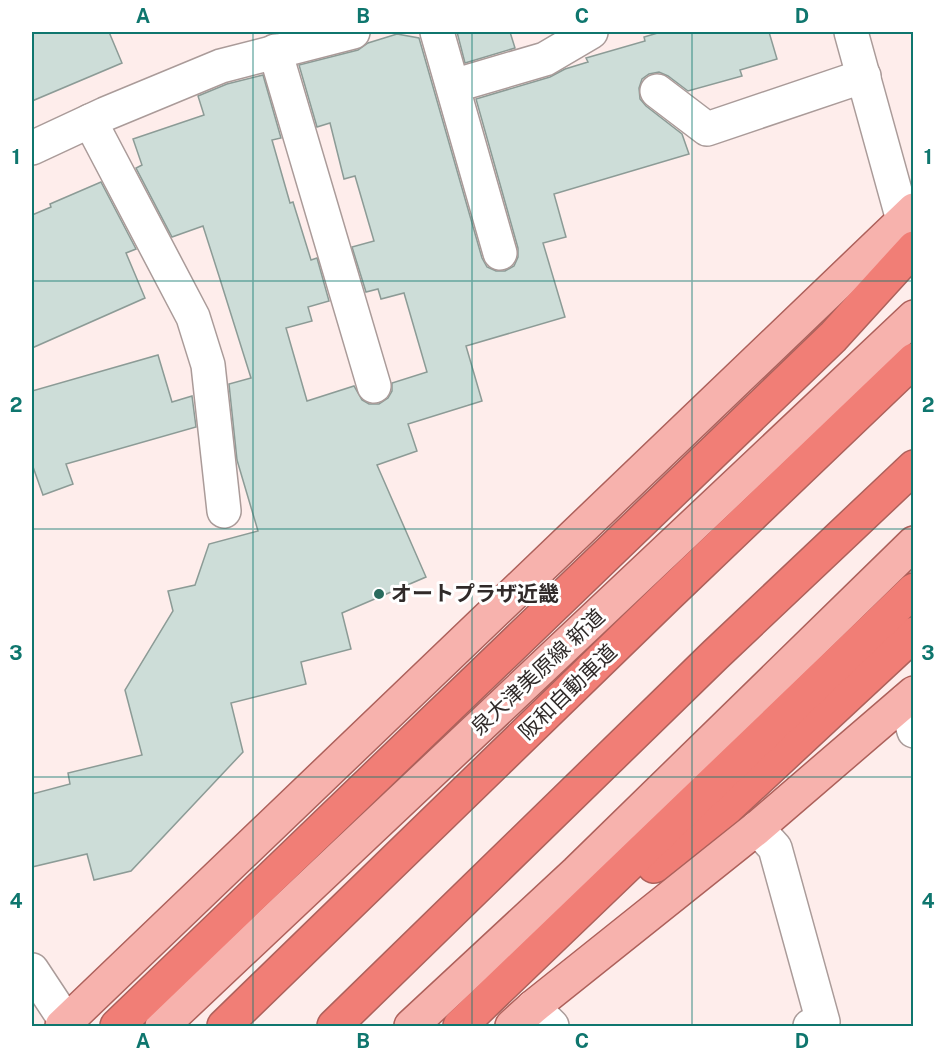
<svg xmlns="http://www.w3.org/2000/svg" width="945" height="1058" font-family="'Public Sans','Noto Sans JP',sans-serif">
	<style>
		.building { fill: #cdddd8; stroke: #8c9b96; stroke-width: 1.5 }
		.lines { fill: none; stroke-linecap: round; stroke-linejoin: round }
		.street-casing { stroke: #aa9b99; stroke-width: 36 }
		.primary-casing { stroke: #ad615b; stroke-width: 36 }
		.highway-casing { stroke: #ad615b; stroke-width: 36 }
		.street { stroke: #fff; stroke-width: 33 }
		.primary { stroke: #f7b2ad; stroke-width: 33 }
		.highway { stroke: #f17e76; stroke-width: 33 }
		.grid { fill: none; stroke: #0f766e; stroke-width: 1.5; stroke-opacity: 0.55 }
		.poi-dot { fill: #286b5d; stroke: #fff; stroke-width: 2 }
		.labels { text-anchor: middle; stroke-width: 6; stroke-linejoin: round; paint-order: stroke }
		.poi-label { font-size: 21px; font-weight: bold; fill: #302a29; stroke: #fff; text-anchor: start }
		.street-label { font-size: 21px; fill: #302a29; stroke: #fff }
		.neatline { fill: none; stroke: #0f766e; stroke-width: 2 }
		.grid-label { font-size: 20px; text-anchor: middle; font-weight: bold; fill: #0f766e }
	</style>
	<rect width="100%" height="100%" fill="#feedeb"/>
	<g class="building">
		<polygon points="32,32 109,32 122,63 32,101"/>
		<polygon points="457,32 510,32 515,48 465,63"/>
		<polygon points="661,32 769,32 777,59 740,70 742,76 688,91 668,76 659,72 649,74 642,79 639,88 640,99 646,106 682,134 689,154 554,194 566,237 543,243 565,317 466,346 482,401 408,424 417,451 377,465 426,577 342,613 351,649 301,662 306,684 231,703 243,752 131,871 94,880 87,854 32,867 32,794 70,784 68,773 142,755 125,690 173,611 168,591 195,585 209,544 258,531 237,460 229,384 251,378 219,276 203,226 172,237 136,168 142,165 133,139 204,115 198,96 227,84 263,75 281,138 272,140 290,203 293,202 311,260 317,258 329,301 308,307 312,321 286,328 307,401 354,386 362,400 369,404 379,404 388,398 392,391 392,383 427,372 404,293 381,299 378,289 366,292 352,247 374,241 355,176 344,179 330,123 317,127 299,65 358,50 368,43 397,34 419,38 482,258 487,267 496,271 505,271 514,266 518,257 518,248 476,99 550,77 565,69 588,62 586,58 645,41 644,37"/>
		<polygon points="101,182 136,249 126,253 145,298 32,348 32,215 51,207 50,204"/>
		<polygon points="158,355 172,402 192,396 196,427 66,464 73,484 43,495 32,464 32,391"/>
	</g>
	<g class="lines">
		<defs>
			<g id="street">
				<polyline points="437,32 500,253"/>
				<polyline points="851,32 903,220"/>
				<polyline points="275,51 374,386"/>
				<polyline points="453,86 545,59 591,32"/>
				<polyline points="657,91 707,129 864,76"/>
				<polyline points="90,121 193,317 208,365 224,511"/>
				<polyline points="32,148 105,114 221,66 353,32"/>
				<polyline points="905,701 914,731"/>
				<polyline points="757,828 775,848 823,1022 810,1026"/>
				<polyline points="32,970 69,1026"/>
				<polyline points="533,1007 552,1026"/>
			</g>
			<g id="primary">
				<polyline points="62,1026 914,210"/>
				<polyline points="162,1026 914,317"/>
				<polyline points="411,1026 577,872 914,543"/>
				<polyline points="512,1026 533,1007 757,828 914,693"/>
			</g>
			<g id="highway">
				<polyline points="654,866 728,807 914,634"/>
				<polyline points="117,1026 833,337 914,248"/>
				<polyline points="224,1026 666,597 914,360"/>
				<polyline points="334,1026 715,655 914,467"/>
				<polyline points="460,1026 914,590"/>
			</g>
		</defs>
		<use href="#street" class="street-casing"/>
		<use href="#primary" class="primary-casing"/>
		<use href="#highway" class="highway-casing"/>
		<use href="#street" class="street"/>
		<use href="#primary" class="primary"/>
		<use href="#highway" class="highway"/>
	</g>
	<path class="grid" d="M253 32V1026M472 32V1026M692 32V1026M32 281H914M32 529H914M32 777H914"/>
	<circle class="poi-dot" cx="379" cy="594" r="6"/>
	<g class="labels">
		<g class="poi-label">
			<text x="391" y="601">オートプラザ近畿</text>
		</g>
		<g class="street-label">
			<text transform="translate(538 672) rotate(-43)" y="7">泉大津美原線 新道</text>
			<text transform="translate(568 692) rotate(-44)" y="7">阪和自動車道</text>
		</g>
	</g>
	<rect width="945" height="1058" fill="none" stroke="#ffffff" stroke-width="66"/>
	<rect x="33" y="33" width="879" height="992" class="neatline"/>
	<g class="grid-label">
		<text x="143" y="23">A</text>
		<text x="363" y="23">B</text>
		<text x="582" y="23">C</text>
		<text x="802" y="23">D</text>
		<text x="16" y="164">1</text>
		<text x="928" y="164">1</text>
		<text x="16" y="412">2</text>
		<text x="928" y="412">2</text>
		<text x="16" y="660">3</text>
		<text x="928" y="660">3</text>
		<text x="16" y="908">4</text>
		<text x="928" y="908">4</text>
		<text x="143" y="1048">A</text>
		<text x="363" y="1048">B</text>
		<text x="582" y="1048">C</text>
		<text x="802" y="1048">D</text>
	</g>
</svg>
